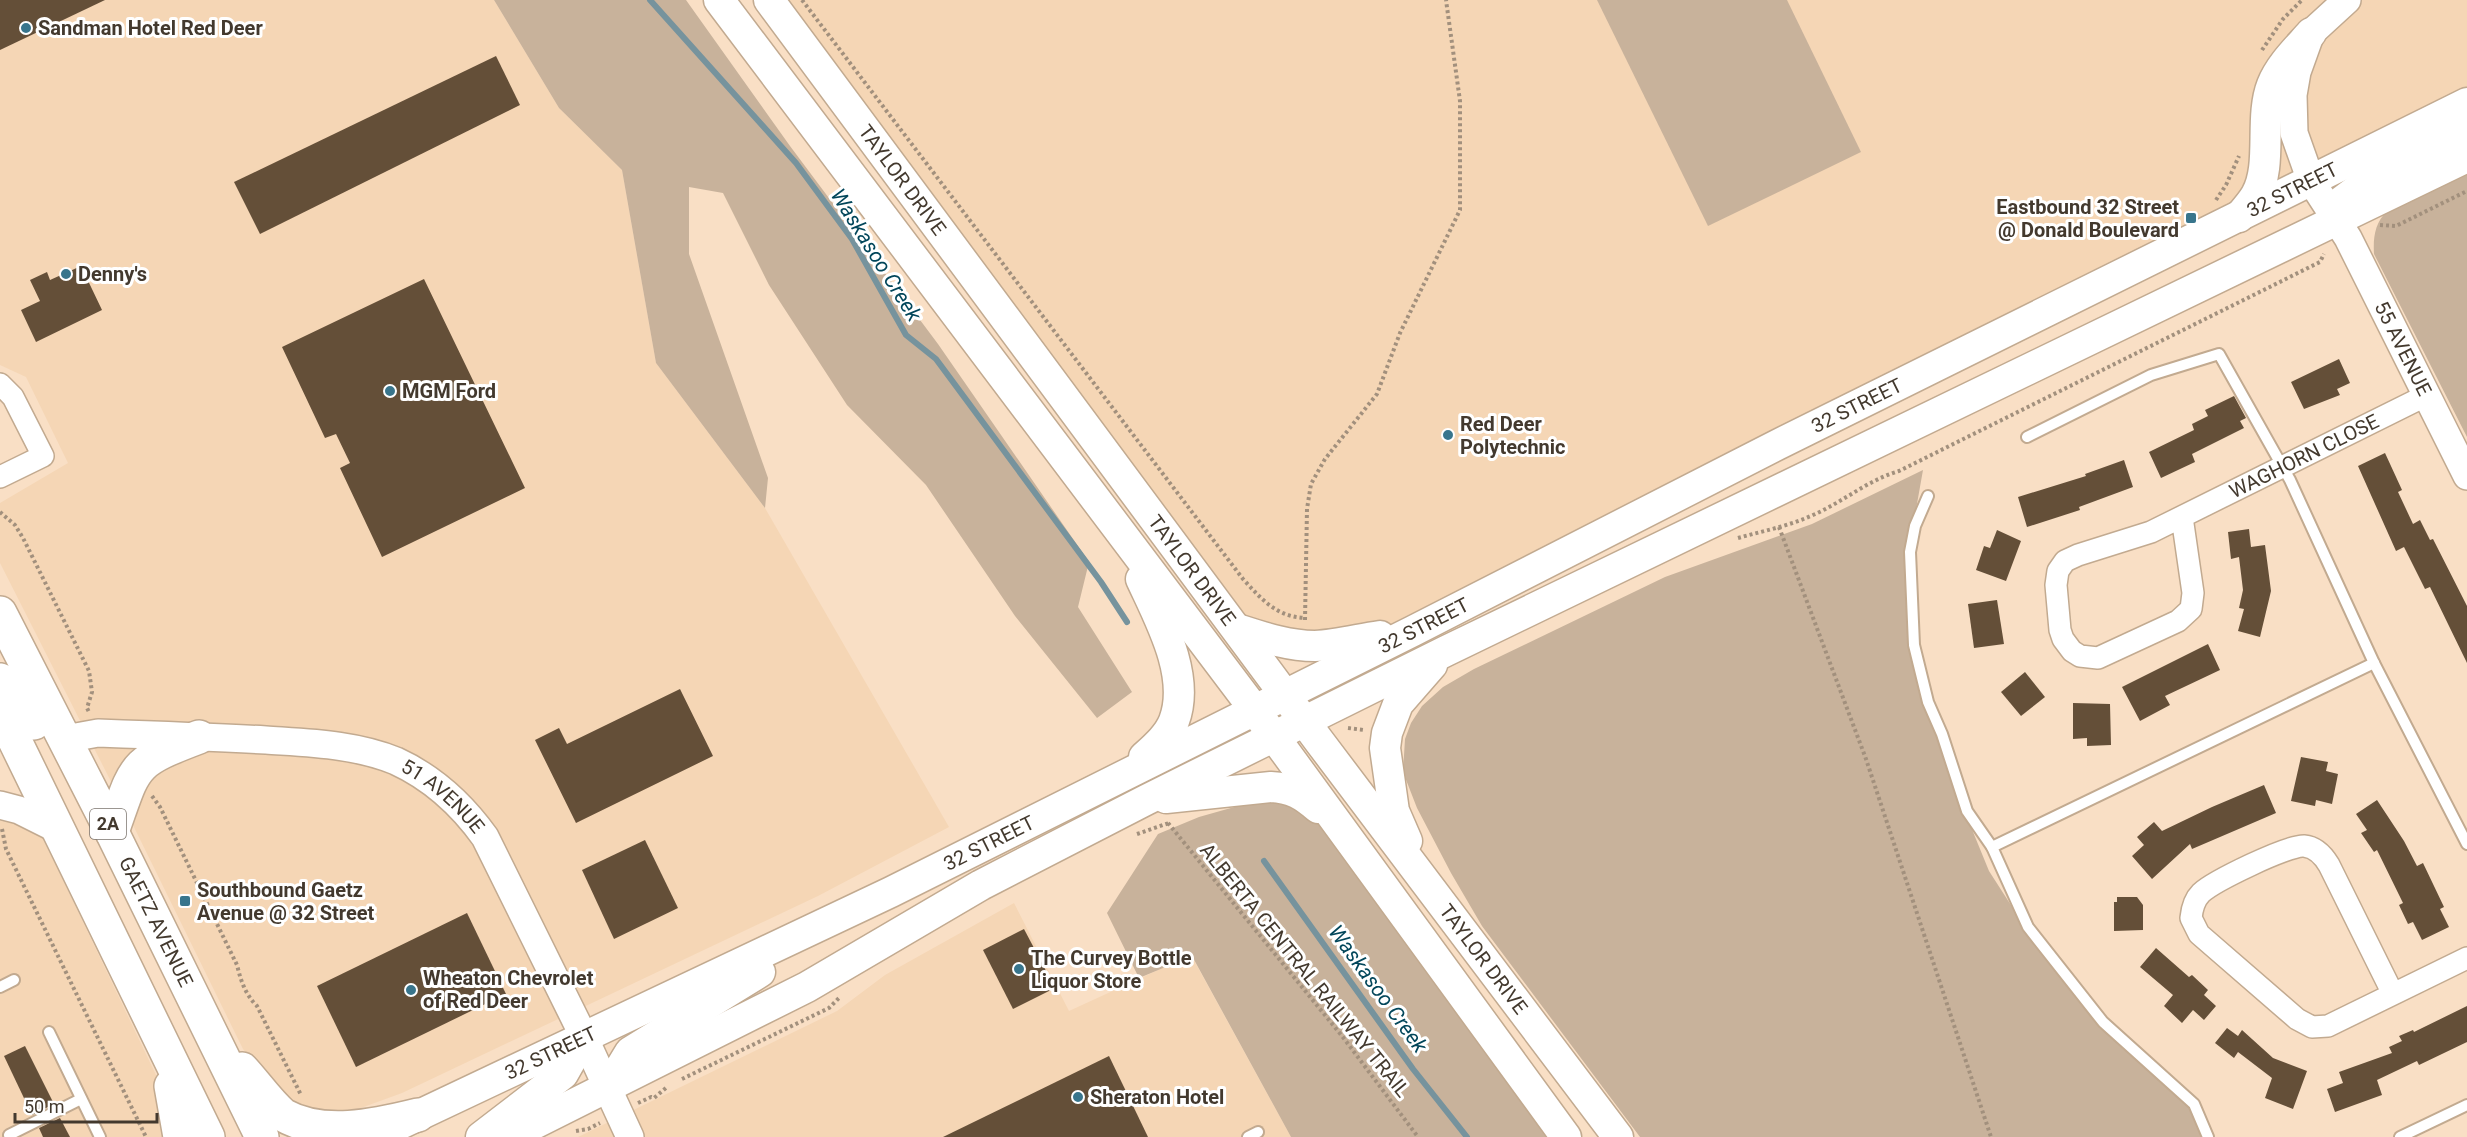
<svg xmlns="http://www.w3.org/2000/svg" width="2467" height="1137" font-family="Roboto,sans-serif">
	<style>
		.built { fill: #f5d6b5 }
		.green { fill: #c8b29b }
		.lines { fill: none; stroke-linecap: round; stroke-linejoin: round }
		.stream { stroke: #76939d; stroke-width: 6 }
		.building { fill: #644f38 }
		.service-casing { stroke: #c2aa90; stroke-width: 14 }
		.minor-casing { stroke: #c2aa90; stroke-width: 24 }
		.tertiary-casing { stroke: #c2aa90; stroke-width: 30 }
		.secondary-casing { stroke: #c2aa90; stroke-width: 33 }
		.primary-casing { stroke: #c2aa90; stroke-width: 36 }
		.path { stroke: #a2907d; stroke-width: 4; stroke-dasharray: 3 3; stroke-linecap: butt }
		.service { stroke: #fff; stroke-width: 10 }
		.minor { stroke: #fff; stroke-width: 21 }
		.tertiary { stroke: #fff; stroke-width: 27 }
		.secondary { stroke: #fff; stroke-width: 30 }
		.primary { stroke: #fff; stroke-width: 33 }
		.poi-dot { fill: #38758c; stroke: #fff; stroke-width: 2 }
		.labels { text-anchor: middle; stroke-width: 6; stroke-linejoin: round; paint-order: stroke }
		.shield { fill: #fff; stroke: #7b746d; stroke-width: 1.5 }
		.shield-label { font-size: 18px; font-weight: bold; fill: #43392e }
		.poi-label { font-size: 20px; font-weight: bold; fill: #43392e; stroke: #fff; text-anchor: start }
		.street-label { font-size: 20px; fill: #43392e; stroke: #fff }
		.water-label { font-size: 21px; font-style: italic; fill: #02465a; stroke: #fff }
	</style>
	<rect width="100%" height="100%" fill="#f9dfc5"/>
	<g class="built">
		<polygon points="0,0 494,0 559,108 622,170 656,363 765,508 949,827 818,896 402,1093 358,1109 312,1115 282,1098 243,1049 131,821 0,563 0,503 68,463 26,377 0,365"/>
		<polygon points="769,0 2467,0 2467,103 1413,631 1332,644 1237,629"/>
		<polygon points="0,811 41,834 178,1121 181,1137 0,1137"/>
		<polygon points="1014,903 1069,1011 1191,955 1291,1137 578,1137 837,1011 885,975"/>
	</g>
	<g class="green">
		<polygon points="494,0 686,0 790,146 938,344 1089,562 1078,607 1132,692 1097,718 1015,616 926,485 847,405 769,285 723,193 689,187 689,254 768,478 765,508 656,363 622,170 559,108"/>
		<polygon points="1597,0 1787,0 1861,152 1708,226"/>
		<path d="M2467 171V437L2374 254C2373 237 2375 223 2387 211 2397 200 2451 179 2467 171Z"/>
		<polygon points="1923,470 1909,549 1913,623 1936,725 1962,805 1989,871 2041,952 2082,1006 2123,1049 2165,1078 2188,1101 2208,1137 1640,1137 1482,926 1451,873 1417,808 1403,772 1405,739 1411,723 1422,706 1443,687 1474,669 1665,577 1812,524"/>
		<polygon points="1273,802 1298,808 1317,819 1558,1137 1291,1137 1192,956 1139,978 1107,913 1158,834 1199,817 1245,804"/>
	</g>
	<g class="lines">
		<g class="stream">
			<polyline points="650,0 796,163 852,239 906,335 936,359 1101,582 1127,622"/>
			<polyline points="1264,861 1413,1069 1467,1137"/>
		</g>
	</g>
	<g class="building">
		<polygon points="0,0 105,0 0,50"/>
		<polygon points="496,56 520,105 260,234 234,182"/>
		<polygon points="81,266 102,310 36,342 21,310 40,301 30,280 47,272 50,280"/>
		<polygon points="424,279 525,488 382,557 340,468 350,463 336,434 325,438 282,347"/>
		<polygon points="2339,359 2350,383 2337,389 2340,395 2304,409 2291,382"/>
		<polygon points="2234,396 2246,418 2240,421 2244,428 2192,454 2195,462 2161,478 2149,452 2194,430 2192,424 2208,416 2205,410"/>
		<polygon points="2385,453 2402,490 2398,492 2413,524 2420,520 2430,540 2433,539 2467,606 2467,663 2430,587 2425,589 2404,547 2396,551 2358,466"/>
		<polygon points="2124,460 2133,487 2079,507 2080,510 2027,527 2018,497 2086,476 2085,474"/>
		<polygon points="2249,529 2251,547 2265,545 2271,591 2260,637 2238,631 2244,609 2239,608 2243,590 2239,557 2231,559 2228,532"/>
		<polygon points="1997,530 2021,541 2006,581 1976,570 1984,546 1990,548"/>
		<polygon points="1997,600 2004,644 1974,648 1968,604"/>
		<polygon points="2208,644 2220,670 2165,696 2170,705 2140,721 2122,687"/>
		<polygon points="2025,672 2045,697 2021,716 2001,692"/>
		<polygon points="680,689 713,756 576,823 535,740 559,728 567,744"/>
		<polygon points="2073,703 2110,704 2111,745 2087,746 2087,738 2073,739"/>
		<polygon points="2301,757 2328,762 2326,771 2338,774 2332,804 2316,800 2315,806 2291,801"/>
		<polygon points="2264,785 2276,813 2192,849 2190,844 2152,879 2132,856 2144,845 2137,837 2154,822 2162,831 2212,807"/>
		<polygon points="2377,800 2404,841 2417,866 2423,863 2444,907 2440,909 2449,927 2422,940 2413,922 2408,924 2399,905 2403,903 2377,850 2374,852 2361,833 2367,830 2356,814"/>
		<polygon points="645,840 678,908 614,939 582,870"/>
		<polygon points="2117,897 2137,897 2143,905 2143,930 2114,931 2114,902 2117,902"/>
		<polygon points="467,913 506,994 356,1067 317,986"/>
		<polygon points="1024,929 1055,988 1013,1009 983,950"/>
		<polygon points="2156,948 2189,977 2192,975 2208,990 2204,995 2216,1006 2204,1020 2193,1010 2182,1023 2164,1006 2173,995 2140,967"/>
		<polygon points="2467,1006 2467,1042 2419,1065 2417,1061 2377,1080 2382,1095 2335,1112 2327,1089 2343,1083 2339,1072 2392,1053 2389,1047 2402,1041 2399,1036 2413,1030 2414,1032"/>
		<polygon points="2227,1028 2238,1036 2242,1030 2273,1058 2307,1071 2293,1109 2265,1098 2272,1078 2238,1052 2234,1058 2215,1043"/>
		<polygon points="25,1046 54,1104 32,1115 4,1056"/>
		<polygon points="1109,1056 1148,1137 943,1137"/>
		<polygon points="60,1118 70,1137 43,1137 39,1128"/>
	</g>
	<g class="lines">
		<defs>
			<g id="service">
				<polyline points="2027,437 2151,375 2219,354 2290,480 2374,663 2467,844"/>
				<polyline points="1928,496 1915,526 1910,552 1914,645 1928,702 1942,734 1967,811 1992,847 2028,927 2103,1022 2194,1104 2208,1137"/>
				<polyline points="1992,847 2374,663"/>
				<polyline points="0,987 14,980"/>
				<polyline points="49,1032 100,1137"/>
				<polyline points="9,1135 81,1099"/>
				<polyline points="1248,1137 1258,1132"/>
				<polyline points="2400,1137 2467,1105"/>
			</g>
			<g id="minor">
				<polyline points="0,384 13,397 43,456 0,477"/>
				<path id="s1" d="M2182 517 2193 593 2191 609 2178 621 2098 658 2080 656 2072 651 2063 639 2060 630 2056 585 2058 571 2065 561 2078 555 2151 532 2427 395"/>
				<path d="M2393 994 2329 865C2323 855 2316 847 2304 846 2288 845 2214 881 2201 893 2194 900 2192 908 2191 918L2199 934 2297 1019 2312 1027 2328 1026 2467 958"/>
			</g>
			<g id="tertiary">
				<path id="s2" d="M2347 0 2311 33 2297 72 2293 95 2294 133 2311 181 2348 238 2467 476"/>
				<path id="s3" d="M65 739 98 733C154 735 210 737 266 740 309 743 355 744 396 761 433 778 462 805 485 837L584 1037 630 1137"/>
				<polyline points="0,805 19,810 57,829"/>
			</g>
			<g id="secondary">
				<polyline points="719,0 1254,709 1566,1137"/>
				<path id="s4" d="M769 0 1319 741 1618 1137"/>
				<path d="M2239 217C2245 210 2252 202 2256 195 2273 165 2259 118 2272 85 2280 65 2297 49 2311 33"/>
				<polyline points="2338,217 2342,201 2374,177 2467,127"/>
				<path d="M1141 579C1160 620 1191 676 1174 721 1168 736 1155 747 1144 757"/>
				<path d="M1237 629C1262 637 1288 646 1315 646 1337 645 1359 639 1380 636"/>
				<path d="M1166 798 1271 787C1292 788 1303 795 1318 808"/>
				<polyline points="1407,841 1394,811 1385,748 1387,733 1398,704 1432,665"/>
				<polyline points="608,1088 630,1052 760,972"/>
				<path id="s5" d="M396 1126 891 892 1413 631 1777 445 2467 103"/>
				<polyline points="481,1137 563,1074 584,1037"/>
				<polyline points="508,1137 807,987 981,885 1146,800 1446,651 2467,157"/>
			</g>
			<g id="primary">
				<path id="s6" d="M0 613 112 832 262 1137"/>
				<polyline points="0,680 34,723"/>
				<polyline points="0,710 208,1137"/>
				<path d="M112 832C136 765 130 763 199 737"/>
				<path d="M242 1069C256 1084 268 1102 283 1115 322 1137 374 1126 418 1115"/>
				<polyline points="171,1086 180,1137"/>
			</g>
		</defs>
		<use href="#service" class="service-casing"/>
		<use href="#minor" class="minor-casing"/>
		<use href="#tertiary" class="tertiary-casing"/>
		<use href="#secondary" class="secondary-casing"/>
		<use href="#primary" class="primary-casing"/>
		<g class="path">
			<path d="M802 0 1243 579C1261 599 1277 617 1305 618"/>
			<polyline points="2262,50 2283,19 2302,0"/>
			<polyline points="2216,200 2226,185 2239,156"/>
			<polyline points="2380,225 2396,226 2467,191"/>
			<polyline points="0,512 15,525 23,538 89,671 92,692 87,708 89,712"/>
			<polyline points="1779,527 1866,759 1991,1137"/>
			<path d="M1738 538C1763 531 1789 526 1813 515 1843 502 1868 480 1899 471L2320 262 2324 254"/>
			<polyline points="1305,620 1307,509 1311,484 1325,459 1377,394 1400,333 1460,210 1460,101 1446,0"/>
			<polyline points="1348,728 1364,730"/>
			<path d="M152 796 160 807 237 965C241 981 245 994 257 1006L301 1095"/>
			<polyline points="1168,823 1342,1036 1418,1137"/>
			<polyline points="2,829 6,849 146,1137"/>
			<polyline points="1137,834 1169,823"/>
			<polyline points="682,1079 829,1008 839,998"/>
			<polyline points="638,1103 651,1097 654,1098 667,1087"/>
			<polyline points="576,1131 588,1129 600,1123"/>
		</g>
		<use href="#service" class="service"/>
		<use href="#minor" class="minor"/>
		<use href="#tertiary" class="tertiary"/>
		<use href="#secondary" class="secondary"/>
		<use href="#primary" class="primary"/>
	</g>
	<g class="poi-dot">
		<circle cx="26" cy="28" r="6"/>
		<rect x="2185" y="212" width="12" height="12" rx="3"/>
		<circle cx="66" cy="274" r="6"/>
		<circle cx="390" cy="391" r="6"/>
		<circle cx="1448" cy="435" r="6"/>
		<rect x="179" y="895" width="12" height="12" rx="3"/>
		<circle cx="1019" cy="969" r="6"/>
		<circle cx="411" cy="990" r="6"/>
		<circle cx="1078" cy="1097" r="6"/>
	</g>
	<g class="labels">
		<rect class="shield" x="90" y="809" width="36" height="30" rx="4.5"/>
		<g class="shield-label">
			<text x="108" y="830">2A</text>
		</g>
		<g class="poi-label">
			<text x="38" y="35">Sandman Hotel Red Deer</text>
			<text x="2179" y="214" text-anchor="end">Eastbound 32 Street<tspan x="2179" dy="23">@ Donald Boulevard</tspan></text>
			<text x="78" y="281">Denny's</text>
			<text x="402" y="398">MGM Ford</text>
			<text x="1460" y="431">Red Deer<tspan x="1460" dy="23">Polytechnic</tspan></text>
			<text x="197" y="897">Southbound Gaetz<tspan x="197" dy="23">Avenue @ 32 Street</tspan></text>
			<text x="1031" y="965">The Curvey Bottle<tspan x="1031" dy="23">Liquor Store</tspan></text>
			<text x="423" y="985">Wheaton Chevrolet<tspan x="423" dy="23">of Red Deer</tspan></text>
			<text x="1090" y="1104">Sheraton Hotel</text>
		</g>
		<g class="street-label">
			<text dy="7" stroke="none"><textPath href="#s4" startOffset="224">TAYLOR DRIVE</textPath></text>
			<text dy="7" stroke="none"><textPath href="#s5" startOffset="2115">32 STREET</textPath></text>
			<text dy="7" stroke="none"><textPath href="#s2" startOffset="394">55 AVENUE</textPath></text>
			<text dy="7" stroke="none"><textPath href="#s5" startOffset="1629">32 STREET</textPath></text>
			<text dy="7" stroke="none"><textPath href="#s1" startOffset="584">WAGHORN CLOSE</textPath></text>
			<text dy="7" stroke="none"><textPath href="#s4" startOffset="710">TAYLOR DRIVE</textPath></text>
			<text dy="7" stroke="none"><textPath href="#s5" startOffset="1143">32 STREET</textPath></text>
			<text dy="7" stroke="none"><textPath href="#s3" startOffset="393">51 AVENUE</textPath></text>
			<text dy="7" stroke="none"><textPath href="#s5" startOffset="657">32 STREET</textPath></text>
			<text dy="7" stroke="none"><textPath href="#s6" startOffset="346">GAETZ AVENUE</textPath></text>
			<text dy="7" stroke="none"><textPath href="#s4" startOffset="1196">TAYLOR DRIVE</textPath></text>
			<text transform="translate(1305 970) rotate(51)" y="7">ALBERTA CENTRAL RAILWAY TRAIL</text>
			<text dy="7" stroke="none"><textPath href="#s5" startOffset="171">32 STREET</textPath></text>
		</g>
		<g class="water-label">
			<text transform="translate(876 255) rotate(58)" y="7">Waskasoo Creek</text>
			<text transform="translate(1378 989) rotate(54)" y="7">Waskasoo Creek</text>
		</g>
	</g>
	<path d="M15 1113v9h142v-9" fill="none" stroke="#43392e" stroke-width="3"/>
	<text x="24" y="1113" font-size="18" fill="#43392e" stroke="#ffffff" stroke-width="4.5" paint-order="stroke">50 m</text>
</svg>
